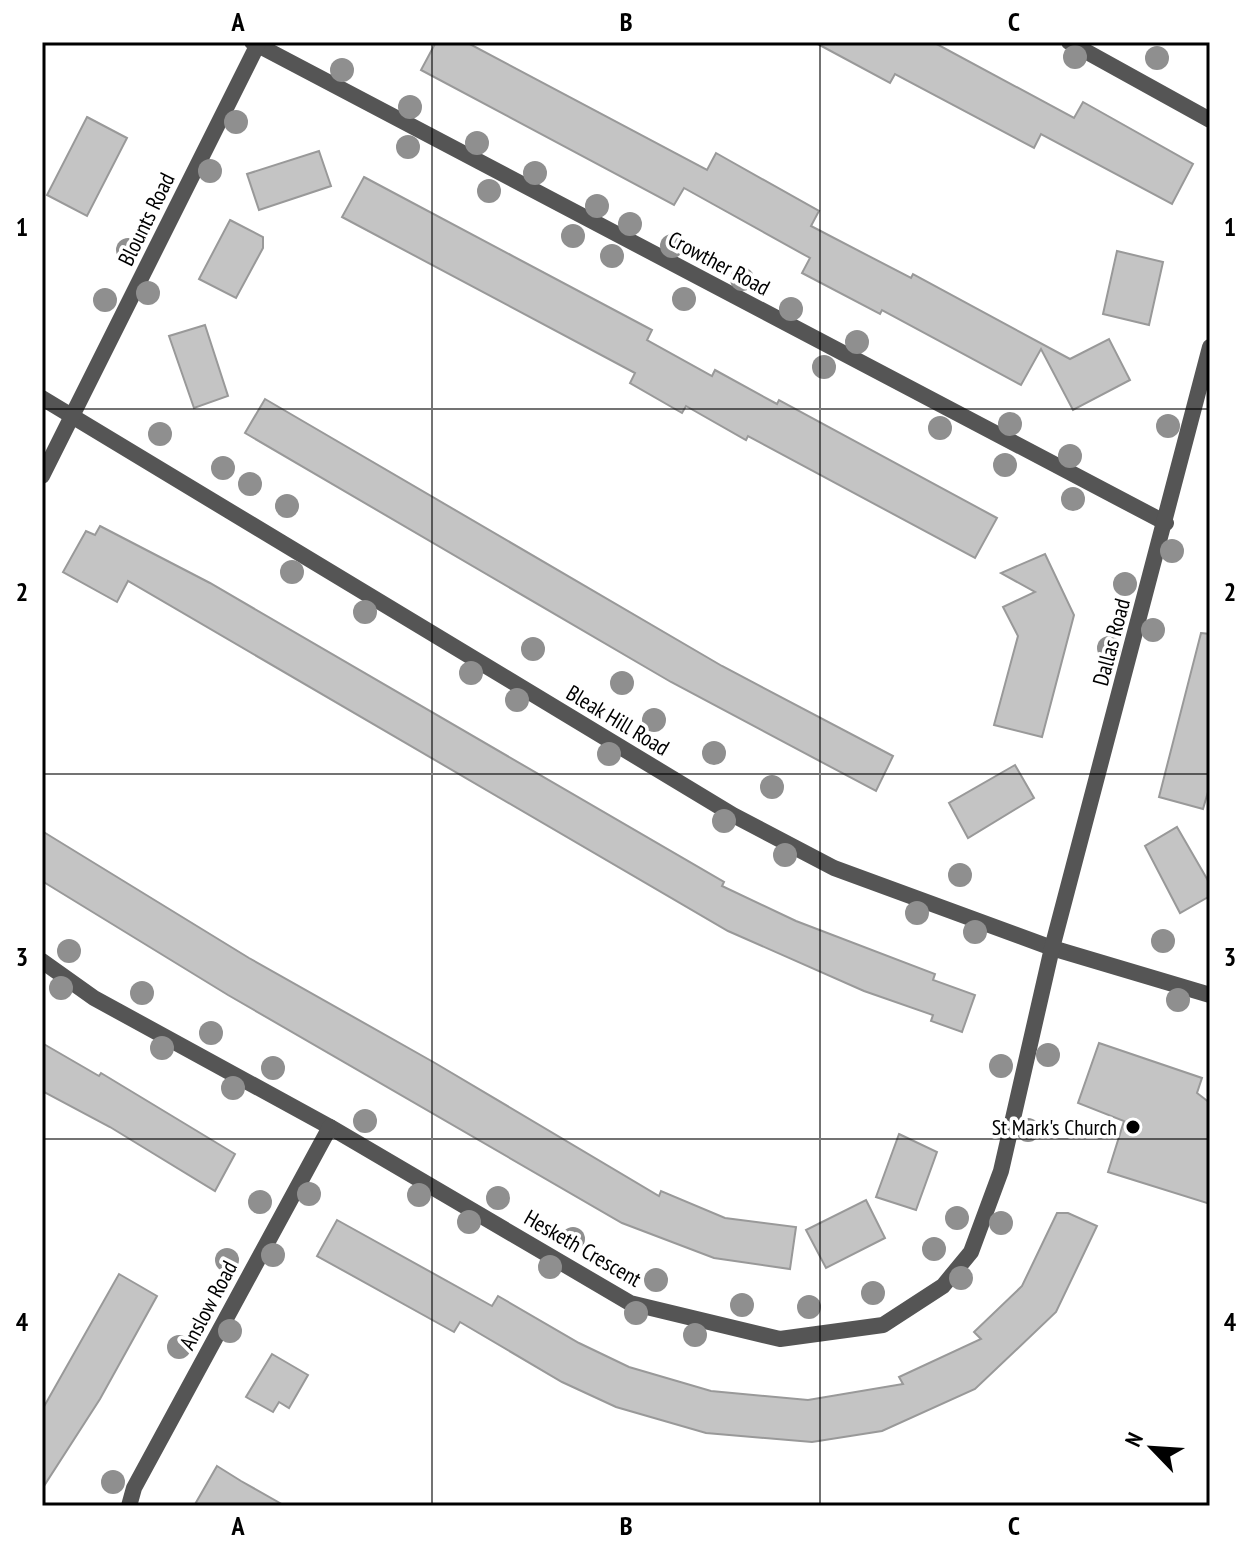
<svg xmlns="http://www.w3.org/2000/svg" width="1252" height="1548" font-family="'PT Sans Narrow',sans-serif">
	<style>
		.building { fill: #c4c4c4; stroke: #999; stroke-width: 2 }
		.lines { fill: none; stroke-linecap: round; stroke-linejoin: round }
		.minor { stroke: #555; stroke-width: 16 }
		.tree { fill: #8f8f8f }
		.grid { fill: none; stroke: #000; stroke-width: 2; stroke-opacity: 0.55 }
		.poi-dot { fill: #000; stroke: #fff; stroke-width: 3 }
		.labels { text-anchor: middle; stroke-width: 7; stroke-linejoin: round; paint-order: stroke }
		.street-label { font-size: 22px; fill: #000; stroke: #fff }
		.poi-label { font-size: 22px; fill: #000; stroke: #fff; text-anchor: end }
		.neatline { fill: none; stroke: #000; stroke-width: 3 }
		.grid-label { font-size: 26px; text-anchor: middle; font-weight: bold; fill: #000 }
	</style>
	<rect width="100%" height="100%" fill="#fff"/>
	<g class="building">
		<polygon points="436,42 466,42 707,170 716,153 819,211 811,226 911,278 913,274 1070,359 1109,339 1130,380 1073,410 1041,349 1021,385 882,310 880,314 802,273 810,258 684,188 674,205 421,70"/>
		<polygon points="814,42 933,42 1074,118 1083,102 1193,164 1172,204 1041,134 1034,148 895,74 890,83"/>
		<polygon points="87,117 127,138 87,216 47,195"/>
		<polygon points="319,151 331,186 259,210 247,174"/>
		<polygon points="364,177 652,330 647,340 712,376 715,370 777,404 779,400 997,518 975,558 748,436 746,440 686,406 682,413 630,383 635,373 342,217"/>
		<polygon points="230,220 263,237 263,248 236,298 199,279"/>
		<polygon points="1117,251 1163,262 1149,325 1103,314"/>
		<polygon points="205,325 228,396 194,408 169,336"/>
		<polygon points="265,399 722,666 893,756 876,791 671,682 245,433"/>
		<polygon points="100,526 210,583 724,882 722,886 796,921 935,974 933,980 975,995 962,1032 931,1021 933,1015 864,991 728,931 128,581 117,602 63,572 86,531 95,535"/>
		<polygon points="1045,554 1074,615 1042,737 994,725 1018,636 1003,607 1035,592 1001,573"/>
		<polygon points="1201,633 1210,634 1210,785 1203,809 1159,797"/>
		<polygon points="1015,765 1034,798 968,838 949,803"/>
		<polygon points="1177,827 1210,884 1210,896 1180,913 1145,846"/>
		<polygon points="42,831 249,958 435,1063 659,1196 661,1191 725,1218 796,1227 790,1269 714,1258 622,1223 228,995 42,881"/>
		<polygon points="42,1043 99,1076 101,1073 235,1154 215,1191 110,1127 42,1091"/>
		<polygon points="1099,1043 1202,1078 1197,1093 1210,1103 1210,1204 1108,1172 1124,1121 1078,1103"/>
		<polygon points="899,1134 937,1152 916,1210 876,1197"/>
		<polygon points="866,1200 885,1238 826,1268 806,1230"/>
		<polygon points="1057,1213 1068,1213 1097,1226 1056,1312 975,1389 882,1431 812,1442 706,1433 616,1407 562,1382 460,1322 454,1332 317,1256 337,1220 492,1306 498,1296 579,1343 629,1367 711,1391 808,1400 903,1384 899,1377 981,1339 974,1332 1022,1286"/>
		<polygon points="119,1274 157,1296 100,1399 42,1489 42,1410"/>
		<polygon points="272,1354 308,1375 289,1408 279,1402 273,1412 246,1397"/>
		<polygon points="217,1466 241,1481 285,1506 194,1506"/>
	</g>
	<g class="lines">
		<g class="minor">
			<polyline points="252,42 1166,523"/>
			<polyline points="1069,42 1210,120"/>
			<polyline points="42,398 733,815 834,868 1052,948 1210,995"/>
			<polyline points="42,476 259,42"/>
			<polyline points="42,961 94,998 330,1127 630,1303 780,1339 883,1325 943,1286 971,1252 1001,1171 1052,948 1210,347"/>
			<polyline points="129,1506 134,1488 330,1127"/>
		</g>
	</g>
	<g class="tree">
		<circle cx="1075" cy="57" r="12"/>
		<circle cx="1157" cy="58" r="12"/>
		<circle cx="342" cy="70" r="12"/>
		<circle cx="410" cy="107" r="12"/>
		<circle cx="236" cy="122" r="12"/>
		<circle cx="477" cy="143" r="12"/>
		<circle cx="408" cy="147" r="12"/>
		<circle cx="210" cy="171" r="12"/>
		<circle cx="535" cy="173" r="12"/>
		<circle cx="489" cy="191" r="12"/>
		<circle cx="597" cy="206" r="12"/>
		<circle cx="630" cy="224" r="12"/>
		<circle cx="573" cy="236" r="12"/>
		<circle cx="672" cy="246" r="12"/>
		<circle cx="128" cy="250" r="12"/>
		<circle cx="612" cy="256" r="12"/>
		<circle cx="742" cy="279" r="12"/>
		<circle cx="148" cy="293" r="12"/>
		<circle cx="684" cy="299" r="12"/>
		<circle cx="105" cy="300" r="12"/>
		<circle cx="791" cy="309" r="12"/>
		<circle cx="857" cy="342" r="12"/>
		<circle cx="824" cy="367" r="12"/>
		<circle cx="1010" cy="424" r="12"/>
		<circle cx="1168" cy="426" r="12"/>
		<circle cx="940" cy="428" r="12"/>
		<circle cx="160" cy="434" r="12"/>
		<circle cx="1070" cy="456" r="12"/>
		<circle cx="1005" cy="465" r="12"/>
		<circle cx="223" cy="468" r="12"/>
		<circle cx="250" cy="484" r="12"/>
		<circle cx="1073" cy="499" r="12"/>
		<circle cx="287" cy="506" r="12"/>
		<circle cx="1172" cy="551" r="12"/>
		<circle cx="292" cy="572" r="12"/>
		<circle cx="1125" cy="584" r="12"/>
		<circle cx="365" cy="612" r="12"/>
		<circle cx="1153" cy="630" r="12"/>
		<circle cx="1109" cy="648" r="12"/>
		<circle cx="533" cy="649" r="12"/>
		<circle cx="471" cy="673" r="12"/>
		<circle cx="622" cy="683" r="12"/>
		<circle cx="517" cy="700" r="12"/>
		<circle cx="654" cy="720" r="12"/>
		<circle cx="714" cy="753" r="12"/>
		<circle cx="609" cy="754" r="12"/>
		<circle cx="772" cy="787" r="12"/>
		<circle cx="724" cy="821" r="12"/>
		<circle cx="785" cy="855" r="12"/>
		<circle cx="960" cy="875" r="12"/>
		<circle cx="917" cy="913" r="12"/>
		<circle cx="975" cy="932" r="12"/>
		<circle cx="1163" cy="941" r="12"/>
		<circle cx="69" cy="951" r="12"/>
		<circle cx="61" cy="988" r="12"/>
		<circle cx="142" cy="993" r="12"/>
		<circle cx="1178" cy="1000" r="12"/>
		<circle cx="211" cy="1033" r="12"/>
		<circle cx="162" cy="1048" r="12"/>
		<circle cx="1048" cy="1055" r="12"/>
		<circle cx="1001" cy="1066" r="12"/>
		<circle cx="273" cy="1068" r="12"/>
		<circle cx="233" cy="1088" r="12"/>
		<circle cx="365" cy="1121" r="12"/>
		<circle cx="1028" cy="1130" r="12"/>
		<circle cx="309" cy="1194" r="12"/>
		<circle cx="419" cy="1195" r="12"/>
		<circle cx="498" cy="1198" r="12"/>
		<circle cx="260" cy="1202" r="12"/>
		<circle cx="957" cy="1218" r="12"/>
		<circle cx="469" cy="1222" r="12"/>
		<circle cx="1001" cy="1223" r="12"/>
		<circle cx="573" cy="1239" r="12"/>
		<circle cx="934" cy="1249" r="12"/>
		<circle cx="273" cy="1255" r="12"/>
		<circle cx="227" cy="1260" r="12"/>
		<circle cx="550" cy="1267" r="12"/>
		<circle cx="961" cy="1278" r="12"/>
		<circle cx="656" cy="1280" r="12"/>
		<circle cx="873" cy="1293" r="12"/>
		<circle cx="742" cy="1305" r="12"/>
		<circle cx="809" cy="1307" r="12"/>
		<circle cx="636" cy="1313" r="12"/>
		<circle cx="230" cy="1331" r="12"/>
		<circle cx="695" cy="1335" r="12"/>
		<circle cx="179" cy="1347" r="12"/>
		<circle cx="113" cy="1482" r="12"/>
	</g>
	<path class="grid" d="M432 42V1506M820 42V1506M42 409H1210M42 774H1210M42 1139H1210"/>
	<circle class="poi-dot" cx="1133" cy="1127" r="8"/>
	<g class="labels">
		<g class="street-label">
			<text transform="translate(146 219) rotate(-64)" y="8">Blounts Road</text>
			<text transform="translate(719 263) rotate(28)" y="8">Crowther Road</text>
			<text transform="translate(1111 642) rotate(-75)" y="8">Dallas Road</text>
			<text transform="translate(618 720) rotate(31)" y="8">Bleak Hill Road</text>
			<text transform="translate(583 1248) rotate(30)" y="8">Hesketh Crescent</text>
			<text transform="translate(208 1305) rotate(-62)" y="8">Anslow Road</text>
		</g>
		<g class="poi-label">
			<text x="1117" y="1135">St Mark's Church</text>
		</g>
	</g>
	<rect width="1252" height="1548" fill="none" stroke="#ffffff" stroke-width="88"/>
	<g transform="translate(1152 1448) rotate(295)" stroke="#ffffff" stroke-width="6" paint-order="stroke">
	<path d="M0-6L14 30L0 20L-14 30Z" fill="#000000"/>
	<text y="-12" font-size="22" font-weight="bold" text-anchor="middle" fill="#000000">N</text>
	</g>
	<rect x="44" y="44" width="1164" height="1460" class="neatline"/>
	<g class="grid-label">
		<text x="238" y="31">A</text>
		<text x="626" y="31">B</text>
		<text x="1014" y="31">C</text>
		<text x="22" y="236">1</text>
		<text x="1230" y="236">1</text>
		<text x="22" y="601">2</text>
		<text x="1230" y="601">2</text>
		<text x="22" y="966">3</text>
		<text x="1230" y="966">3</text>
		<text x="22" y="1331">4</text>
		<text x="1230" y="1331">4</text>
		<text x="238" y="1535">A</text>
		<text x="626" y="1535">B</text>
		<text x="1014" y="1535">C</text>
	</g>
</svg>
